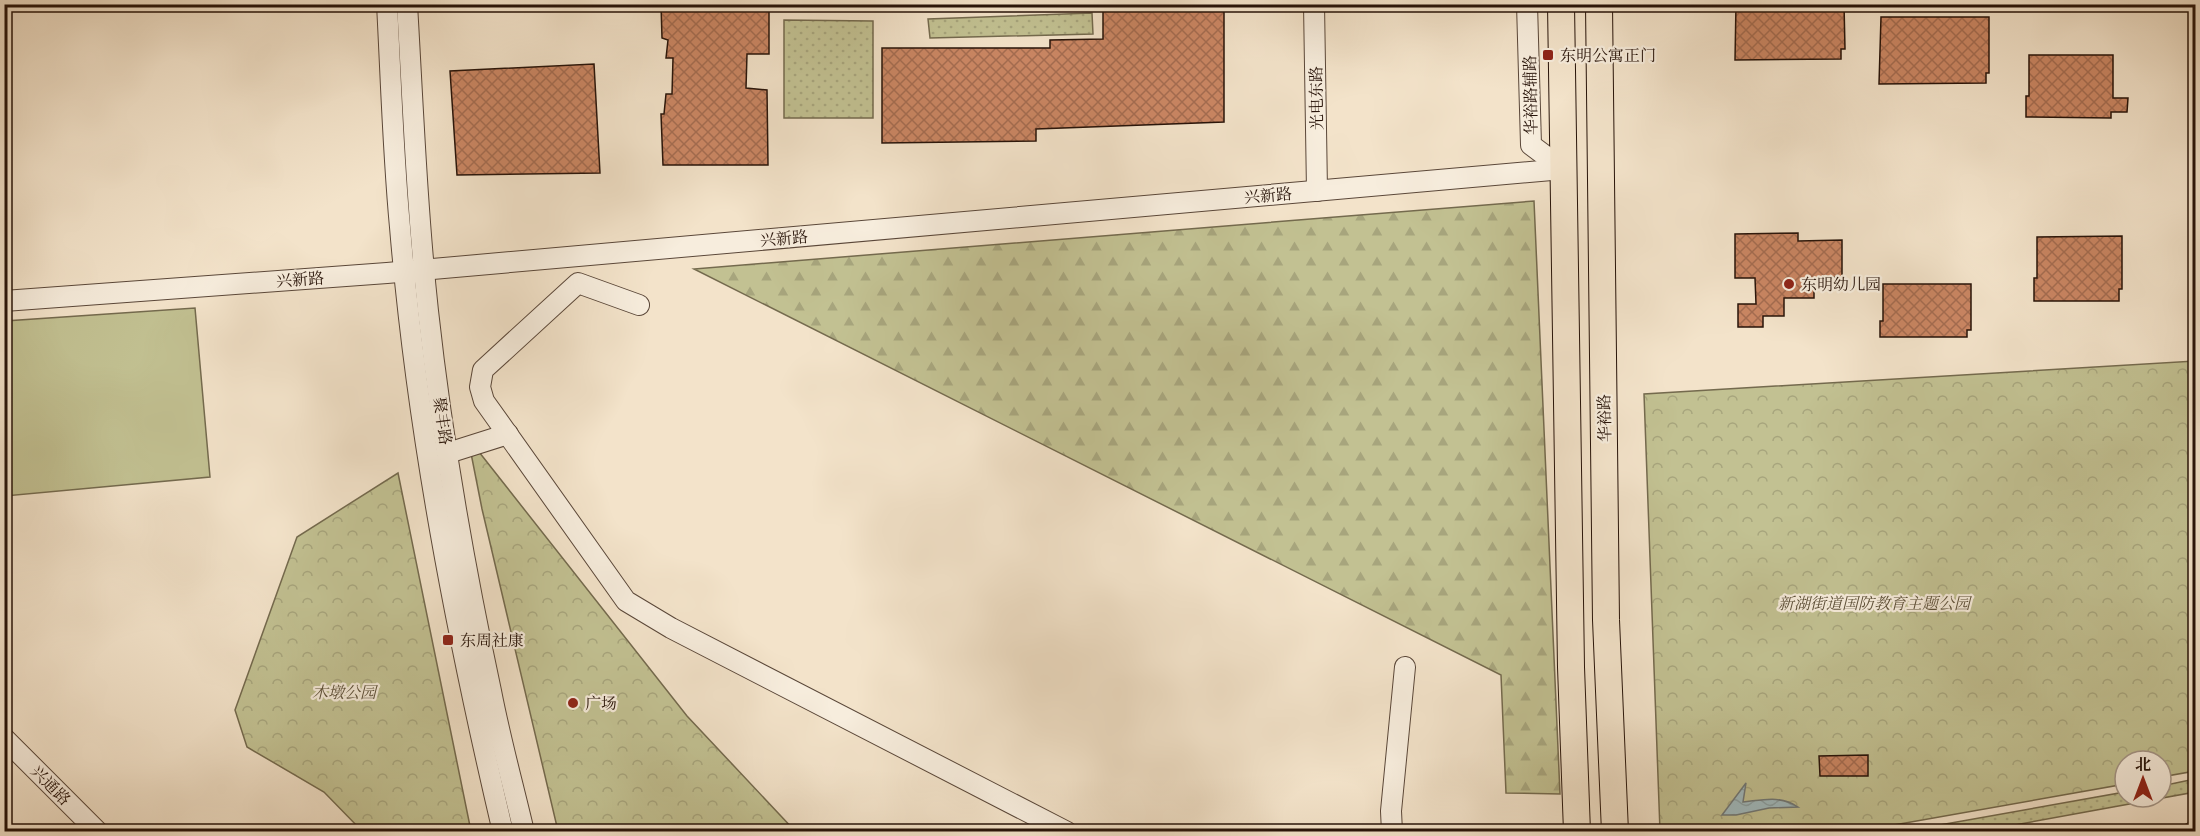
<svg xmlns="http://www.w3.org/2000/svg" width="2200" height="836" font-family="Alegreya,'Noto Serif SC',serif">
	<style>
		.grass { fill: url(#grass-dots); stroke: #746a4e; stroke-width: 1.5 }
		.forest { fill: url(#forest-firs); stroke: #746a4e; stroke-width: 1.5 }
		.park { fill: url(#park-crowns); stroke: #746a4e; stroke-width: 1.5 }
		.garden { fill: #c2c192; stroke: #746a4e; stroke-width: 1.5 }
		.water { fill: url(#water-waves); stroke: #707877; stroke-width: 1.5 }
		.building { fill: url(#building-cross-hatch); stroke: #271309; stroke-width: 1.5 }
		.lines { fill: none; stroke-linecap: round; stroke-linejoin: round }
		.minor-casing { stroke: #5a4739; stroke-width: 22 }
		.major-casing { stroke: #271309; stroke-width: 28 }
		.minor { stroke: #f7eddd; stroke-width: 20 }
		.major { stroke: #f3e3ca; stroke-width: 26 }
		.poi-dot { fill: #8f2418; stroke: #f7eddd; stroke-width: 2 }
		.labels { text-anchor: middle; stroke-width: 4.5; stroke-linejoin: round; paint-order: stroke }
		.poi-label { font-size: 16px; fill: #271309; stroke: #f7eddd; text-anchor: start }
		.street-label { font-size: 16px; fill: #271309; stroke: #f7eddd }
		.park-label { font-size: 16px; font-style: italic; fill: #5d5039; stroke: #f7eddd }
	</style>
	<defs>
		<pattern id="grass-dots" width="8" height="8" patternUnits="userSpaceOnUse" patternTransform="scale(1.5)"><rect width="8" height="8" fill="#c2c192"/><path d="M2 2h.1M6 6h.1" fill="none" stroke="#a7a57d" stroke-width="1.8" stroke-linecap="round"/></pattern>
		<pattern id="forest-firs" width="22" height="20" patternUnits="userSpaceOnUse" patternTransform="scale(1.5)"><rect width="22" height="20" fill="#c2c192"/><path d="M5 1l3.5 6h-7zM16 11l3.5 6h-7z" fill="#a7a57d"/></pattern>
		<pattern id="park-crowns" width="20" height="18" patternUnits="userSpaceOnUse" patternTransform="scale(1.5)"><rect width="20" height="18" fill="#c2c192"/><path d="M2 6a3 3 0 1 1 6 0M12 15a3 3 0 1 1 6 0" fill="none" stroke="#a7a57d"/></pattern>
		<pattern id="water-waves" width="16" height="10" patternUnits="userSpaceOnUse" patternTransform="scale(1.5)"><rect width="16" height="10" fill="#a0bbc0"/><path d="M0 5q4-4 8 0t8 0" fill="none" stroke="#8aa0a4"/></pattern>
		<pattern id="building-cross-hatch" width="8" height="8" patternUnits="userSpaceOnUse" patternTransform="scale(1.5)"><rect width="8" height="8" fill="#ca8663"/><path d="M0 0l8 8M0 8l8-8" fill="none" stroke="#a46c50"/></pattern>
	</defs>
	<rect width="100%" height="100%" fill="#f3e3ca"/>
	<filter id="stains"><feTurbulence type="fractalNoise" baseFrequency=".00333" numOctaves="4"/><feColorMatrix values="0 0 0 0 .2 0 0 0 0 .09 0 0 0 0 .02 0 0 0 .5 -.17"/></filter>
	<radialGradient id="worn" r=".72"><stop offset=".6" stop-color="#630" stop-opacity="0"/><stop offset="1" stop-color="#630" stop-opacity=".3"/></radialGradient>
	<g class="grass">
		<polygon points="777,5 870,5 870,10 777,11"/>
		<polygon points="1092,13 1093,34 930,38 928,19"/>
		<polygon points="784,20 873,21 873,118 784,118"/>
		<polygon points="2195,779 2195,792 1982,831 1906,831 2125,792 2125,797 2161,797 2161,786"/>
	</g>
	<polygon class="forest" points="1534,201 1560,794 1506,793 1501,675 694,269"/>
	<g class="park">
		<polygon points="911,4 1078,4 1078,5 911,9"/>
		<polygon points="2195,361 2195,771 2161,777 2161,761 2125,761 2125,784 1860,831 1660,831 1644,394"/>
		<polygon points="468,438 687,716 795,831 558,831 482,509"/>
		<polygon points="398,473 471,831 362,831 324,792 247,747 235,710 297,537"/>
	</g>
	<polygon class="garden" points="195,308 210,477 5,496 5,321"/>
	<path class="water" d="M1746 783 1743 802C1763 800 1780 795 1798 807L1769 808 1736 815H1722Z"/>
	<g class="building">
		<polygon points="661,4 769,4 769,54 747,54 746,88 767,90 768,165 663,165 661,114 664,114 666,94 672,94 673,58 666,58 668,40 662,38"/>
		<polygon points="1103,4 1224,4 1224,122 1036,129 1036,141 882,143 882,48 1050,48 1050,40 1103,39"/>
		<polygon points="1736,4 1844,4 1845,49 1841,49 1841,59 1735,60"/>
		<polygon points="1881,17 1989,17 1989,73 1986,73 1986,83 1879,84"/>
		<polygon points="2029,55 2113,55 2113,98 2128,98 2127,112 2111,112 2111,118 2026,117 2026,96 2029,96"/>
		<polygon points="594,64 600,173 457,175 450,71"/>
		<polygon points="1798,233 1798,241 1842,240 1842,277 1814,278 1814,298 1784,298 1784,316 1763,316 1763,327 1738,327 1738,304 1756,304 1755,278 1735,278 1735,234"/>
		<polygon points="2122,236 2122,289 2119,289 2119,301 2034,301 2034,278 2037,278 2037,237"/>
		<polygon points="1883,284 1971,284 1971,330 1967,330 1967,337 1880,337 1880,321 1883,321"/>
		<polygon points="1868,755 1868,776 1820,776 1819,756"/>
	</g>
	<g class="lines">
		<defs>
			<g id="minor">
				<path d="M387 4C391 79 393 153 400 227 417 431 456 632 503 832"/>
				<path d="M407 4C413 107 417 209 428 311 442 439 464 565 491 691 500 738 513 785 524 832"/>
				<polyline points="1314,4 1317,191"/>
				<polyline points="1527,4 1531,145 1563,169"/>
				<polyline points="4,301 387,273 1563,169"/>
				<polyline points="639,305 578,283 483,370 480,387 484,401 626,601 671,628 1067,832"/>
				<polyline points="448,453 508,434"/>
				<polyline points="4,738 98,832"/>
				<polyline points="1392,832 1391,811 1405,667"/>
				<polyline points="2193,832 2196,831"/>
			</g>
			<g id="major">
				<polyline points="1561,4 1571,667 1577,832"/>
				<polyline points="1599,4 1606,620 1615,832"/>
			</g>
		</defs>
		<use href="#minor" class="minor-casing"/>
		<use href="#major" class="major-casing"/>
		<use href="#minor" class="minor"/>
		<use href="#major" class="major"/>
	</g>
	<g class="poi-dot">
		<rect x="1542" y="49" width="12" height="12" rx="3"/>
		<circle cx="1789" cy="284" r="6"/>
		<rect x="442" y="634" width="12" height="12" rx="3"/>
		<circle cx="573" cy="703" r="6"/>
	</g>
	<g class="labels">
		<g class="poi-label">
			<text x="1560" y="61">东明公寓正门</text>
			<text x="1801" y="290">东明幼儿园</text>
			<text x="460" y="646">东周社康</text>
			<text x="585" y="709">广场</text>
		</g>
		<g class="street-label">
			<text transform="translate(1530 95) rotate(-91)" y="6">华裕路辅路</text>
			<text transform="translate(1316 98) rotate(-91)" y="6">光电东路</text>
			<text transform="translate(1268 195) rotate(-5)" y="6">兴新路</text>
			<text transform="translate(784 238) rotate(-5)" y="6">兴新路</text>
			<text transform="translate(300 279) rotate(-4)" y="6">兴新路</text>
			<text transform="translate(1604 418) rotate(-91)" y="6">华裕路</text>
			<text transform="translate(443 421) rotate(82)" y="6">聚丰路</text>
			<text transform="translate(51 785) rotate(45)" y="6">兴通路</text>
		</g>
		<g class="park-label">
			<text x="1874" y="609">新湖街道国防教育主题公园</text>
			<text x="344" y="698">木墩公园</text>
		</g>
	</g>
	<rect width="2200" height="836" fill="none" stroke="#f3e3ca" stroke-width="24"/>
	<rect x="6" y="6" width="2188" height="824" fill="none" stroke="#271309" stroke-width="3"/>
	<rect x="12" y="12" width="2176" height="812" fill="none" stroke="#271309" stroke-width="1.5"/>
	<g transform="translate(2143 779)"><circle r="28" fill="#f7eddd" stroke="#a49688" stroke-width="1.5"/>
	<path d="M0-4.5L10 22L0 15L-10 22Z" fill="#8f2418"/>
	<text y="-9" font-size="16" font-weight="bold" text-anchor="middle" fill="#271309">北</text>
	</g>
	<rect width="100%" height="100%" filter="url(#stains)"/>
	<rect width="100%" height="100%" fill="url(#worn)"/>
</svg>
